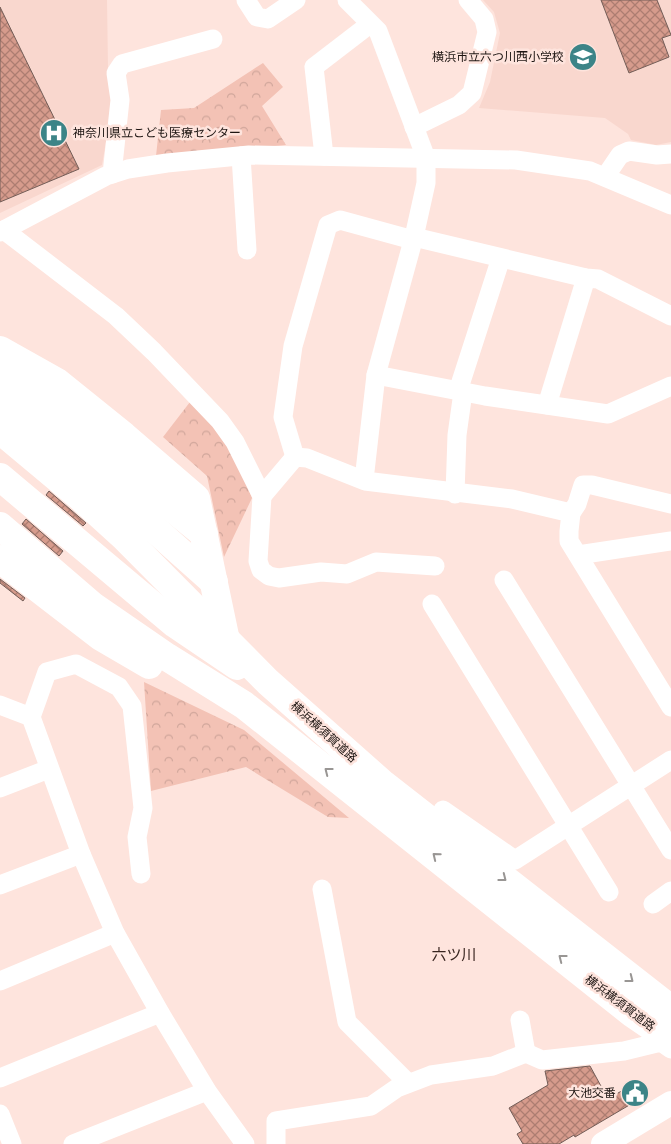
<svg xmlns="http://www.w3.org/2000/svg" width="671" height="1144" font-family="Arial,'Noto Sans JP',sans-serif">
	<style>
		.built { fill: #f9d7ce }
		.park { fill: url(#park-crowns) }
		.building { fill: url(#building-cross-hatch); stroke: #735d57 }
		.lines { fill: none; stroke-linecap: round; stroke-linejoin: round }
		.minor { stroke: #fff; stroke-width: 19 }
		.major { stroke: #fff; stroke-width: 24 }
		.highway { stroke: #fff; stroke-width: 28 }
		.oneway { stroke: #999694 }
		.labels { text-anchor: middle; stroke-width: 5; stroke-linejoin: round; paint-order: stroke }
		.poi-label { font-size: 12px; fill: #1d1512; stroke: #fee4dd; text-anchor: end }
		.street-label { font-size: 12px; fill: #1d1512; stroke: #fee4dd }
		.quarter-label { font-size: 15px; fill: #382520; stroke: #fee4dd }
	</style>
	<defs>
		<pattern id="park-crowns" width="20" height="18" patternUnits="userSpaceOnUse" patternTransform="scale(1.25)"><rect width="20" height="18" fill="#f3c2b5"/><path d="M2 6a3 3 0 1 1 6 0M12 15a3 3 0 1 1 6 0" fill="none" stroke="#d0a69b"/></pattern>
		<pattern id="building-cross-hatch" width="8" height="8" patternUnits="userSpaceOnUse" patternTransform="scale(1.25)"><rect width="8" height="8" fill="#d69b8c"/><path d="M0 0l8 8M0 8l8-8" fill="none" stroke="#ad7d71"/></pattern>
	</defs>
	<rect width="100%" height="100%" fill="#fee4dd"/>
	<g class="built">
		<polygon points="0,0 107,0 108,68 113,101 102,165 0,213"/>
		<polygon points="483,0 671,0 671,142 656,145 631,140 628,134 605,118 479,108 490,82 500,33 494,12"/>
	</g>
	<g class="park">
		<polygon points="263,63 283,87 262,106 286,145 156,156 161,110 194,108"/>
		<polygon points="190,402 230,444 252,498 224,557 207,476 163,437"/>
		<polygon points="144,682 244,730 349,818 328,817 246,767 151,791"/>
	</g>
	<g class="building">
		<polygon points="601,0 657,0 671,35 662,38 669,57 629,73"/>
		<polygon points="0,7 79,169 0,202"/>
		<polygon points="49,491 86,523 83,526 46,495"/>
		<polygon points="26,519 63,551 59,556 22,524"/>
		<polygon points="0,579 25,598 23,601 0,583"/>
		<polygon points="590,1066 608,1099 635,1083 643,1097 575,1137 574,1135 559,1144 523,1144 517,1134 522,1131 509,1108 548,1085 545,1071"/>
	</g>
	<g class="lines">
		<g class="minor">
			<polyline points="246,0 257,17 268,19 296,0"/>
			<polyline points="347,0 378,31 426,158 426,183 414,237 376,375 364,480"/>
			<polyline points="414,127 459,105 472,93 487,32 484,19 468,0"/>
			<polyline points="241,156 247,250"/>
			<polyline points="324,156 314,67 370,24"/>
			<polyline points="112,174 120,100 116,73 122,64 213,39"/>
			<polyline points="605,177 620,155 629,151 657,155 671,154"/>
			<polyline points="4,230 116,316 154,352 220,421 235,442 262,496 258,561 261,570 269,576 279,578 321,572 347,574 376,562 435,566"/>
			<polyline points="0,232 106,176 128,169 167,163 249,155 516,160 590,171 671,205"/>
			<polyline points="414,237 586,278 598,279 671,316"/>
			<polyline points="376,375 485,396 608,414 671,386"/>
			<polyline points="458,391 501,258"/>
			<polyline points="547,405 586,278"/>
			<polyline points="295,457 283,417 293,346 328,225 340,220 413,240"/>
			<polyline points="455,494 457,435 463,392"/>
			<polyline points="262,496 295,457 307,458 365,481 512,499 571,513 569,531 569,541 671,707"/>
			<polyline points="571,513 577,504 583,485 592,485 671,504"/>
			<polyline points="578,555 671,541"/>
			<polyline points="504,580 671,850"/>
			<polyline points="432,604 609,892"/>
			<polyline points="0,705 31,717 81,854 115,933 160,1013 207,1091 245,1144"/>
			<polyline points="31,717 47,672 76,664 119,687 132,706 143,808 137,837 141,874"/>
			<polyline points="0,788 49,769"/>
			<polyline points="443,810 515,860 671,760"/>
			<polyline points="0,885 81,854"/>
			<polyline points="322,889 347,1022 408,1083"/>
			<polyline points="653,904 671,891"/>
			<polyline points="0,981 115,933"/>
			<polyline points="520,1020 526,1053"/>
			<polyline points="0,1078 160,1013"/>
			<polyline points="0,1114 12,1144"/>
			<polyline points="73,1144 207,1091"/>
			<polyline points="276,1144 276,1121 371,1106 397,1088 431,1075 493,1066 526,1053 542,1060 624,1051 661,1042 671,1049"/>
		</g>
		<polyline class="major" points="603,1144 671,1103"/>
		<g class="highway">
			<polyline points="0,350 57,382 124,436 196,498 225,636"/>
			<polyline points="0,373 16,381 204,534"/>
			<polyline points="0,401 95,476 214,582"/>
			<polyline points="0,430 79,496 124,537 268,682 382,783 671,1009"/>
			<polyline points="0,477 175,624 237,666"/>
			<polyline points="0,526 93,606 167,657 244,705 633,1014 671,1040"/>
			<polyline points="0,559 101,637 149,665"/>
		</g>
	</g>
	<defs><path id="oneway-chevron" d="M-2-3.5L2.5 0L-2 3.5" fill="none" stroke-width="1.6" stroke-linecap="round" stroke-linejoin="round" transform="scale(1.25)"/></defs>
	<g class="oneway">
		<use href="#oneway-chevron" transform="translate(328 771) rotate(-142)"/>
		<use href="#oneway-chevron" transform="translate(436 856) rotate(-141)"/>
		<use href="#oneway-chevron" transform="translate(503 878) rotate(38)"/>
		<use href="#oneway-chevron" transform="translate(562 958) rotate(-142)"/>
		<use href="#oneway-chevron" transform="translate(630 979) rotate(38)"/>
	</g>
	<defs>
		<symbol id="school-disc" viewBox="-11 -11 22 22"><circle r="9.5" fill="#3c8487" stroke="#fee4dd"/><path d="M0-5L7-2L0 1L-7-2ZM-4 1L0 2.5L4 1V4Q0 6-4 4Z" fill="#fff"/></symbol>
		<symbol id="hospital-disc" viewBox="-11 -11 22 22"><circle r="9.5" fill="#3c8487" stroke="#fee4dd"/><path d="M-5-5h3v3.5h4V-5h3V5h-3V1.5h-4V5h-3Z" fill="#fff"/></symbol>
		<symbol id="civic-disc" viewBox="-11 -11 22 22"><circle r="9.5" fill="#3c8487" stroke="#fee4dd"/><path d="M-.6-6.5H3V-4.5H.6V-3L4-1V1h2V6H-6V1h2V-1L-.6-3ZM-1.2 2.5V6h2.4V2.5Z" fill="#fff"/></symbol>
	</defs>
	<g fill-rule="evenodd">
		<use href="#school-disc" x="567" y="41" width="32" height="32"/>
		<use href="#hospital-disc" x="38" y="117" width="32" height="32"/>
		<use href="#civic-disc" x="619" y="1077" width="32" height="32"/>
	</g>
	<g class="labels">
		<g class="poi-label">
			<text x="564" y="61">横浜市立六つ川西小学校</text>
			<text x="73" y="137" text-anchor="start">神奈川県立こども医療センター</text>
			<text x="616" y="1097">大池交番</text>
		</g>
		<g class="street-label">
			<text transform="translate(324 732) rotate(42)" y="4">横浜横須賀道路</text>
			<text transform="translate(620 1003) rotate(37)" y="4">横浜横須賀道路</text>
		</g>
		<g class="quarter-label">
			<text x="454" y="960">六ツ川</text>
		</g>
	</g>
</svg>
